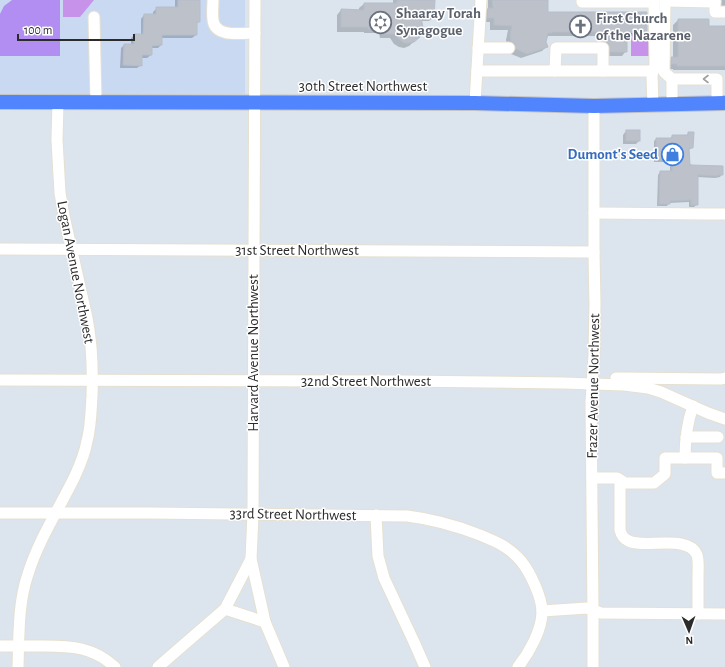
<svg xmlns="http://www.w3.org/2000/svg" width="725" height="667" font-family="'Alegreya Sans',sans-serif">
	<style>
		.education { fill: #cad9f2 }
		.green { fill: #c793ea }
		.pitch { fill: #b28ef3 }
		.shadow { fill: #0003 }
		.building { fill: #bcc1ca; stroke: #b5beca }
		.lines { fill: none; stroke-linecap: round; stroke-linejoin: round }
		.minor-casing { stroke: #e5e0d1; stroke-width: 13 }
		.major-casing { stroke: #c4c4c4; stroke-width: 16 }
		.minor { stroke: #fff; stroke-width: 11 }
		.major { stroke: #5185fe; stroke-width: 14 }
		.oneway { stroke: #a0a0a0 }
		.labels { text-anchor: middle; stroke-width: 3; stroke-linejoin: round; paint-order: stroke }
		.worship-label { font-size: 15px; font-weight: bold; fill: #5b616d; stroke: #fff; text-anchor: start }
		.street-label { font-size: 15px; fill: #2b2b2b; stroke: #fff }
		.shop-label { font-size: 15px; font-weight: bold; fill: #366cbe; stroke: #fff; text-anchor: end }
	</style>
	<rect width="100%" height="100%" fill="#dce5ee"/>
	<rect class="education" x="0" y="0" width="245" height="94"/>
	<g class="green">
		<polygon points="63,0 94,0 80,17 63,17"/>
		<rect x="631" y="33" width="20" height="23"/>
	</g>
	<polygon class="pitch" points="12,0 60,0 60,56 0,56 0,14 4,6"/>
	<g class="shadow">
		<polygon points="175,0 199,0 199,21 196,24 196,35 192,38 161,38 161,45 158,48 151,48 151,55 147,58 141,58 141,65 137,68 120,68 121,48 124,45 131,45 131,38 134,35 141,35 141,19 144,15 153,15 153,12 157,8 175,8"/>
		<polygon points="393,0 434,0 434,17 429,21 421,21 419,37 409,46 404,48 399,47 394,44 390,38 380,38 379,33 364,33 364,32 337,32 337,15 341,10 359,10 359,8 364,4 393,4"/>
		<polygon points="488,0 547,0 547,13 646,31 642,36 626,36 626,51 622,56 606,56 603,47 603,36 548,36 545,42 547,46 542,51 521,58 511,54 510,49 507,46 506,40 508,30 490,30 490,22 483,22 483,14 488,9"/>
		<polygon points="719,0 725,0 725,6 720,6"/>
		<polygon points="678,20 708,20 708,27 725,27 725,70 673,70 673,69 667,69 667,62 672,58 673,58 673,25"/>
		<polygon points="626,131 639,141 636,144 623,144 623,135"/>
		<polygon points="688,133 692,148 688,150 689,164 722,174 720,177 715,178 697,177 697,204 694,207 689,207 689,202 669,203 667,206 657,206 658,175 660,172 670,172 670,162 654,162 654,141 656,139 670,139 672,136 686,136"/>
	</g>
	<g class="building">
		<polygon points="178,0 200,0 200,22 197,22 197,35 162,35 162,45 152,46 152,55 142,55 142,66 123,65 124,44 134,44 134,34 143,34 144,14 156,14 156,7 178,7"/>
		<polygon points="397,0 435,0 434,17 421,17 423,28 422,33 420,37 414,42 409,43 404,43 399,39 395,34 384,34 384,29 368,29 368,27 341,27 341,9 364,10 364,3 397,3"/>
		<polygon points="492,0 548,0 548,12 647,12 647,32 627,32 627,52 610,52 609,45 607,42 607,32 552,32 552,33 548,33 546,42 548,47 527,54 516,49 515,44 511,42 510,34 512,26 494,25 494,18 487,18 488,8 493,8"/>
		<polygon points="678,19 709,19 709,26 725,26 725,66 677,66 677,64 671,64 671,57 678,57"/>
		<rect x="626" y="130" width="14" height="11"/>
		<polygon points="688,132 694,132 693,148 689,148 690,165 723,166 723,175 718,175 718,176 698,175 698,205 691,205 691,200 670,201 670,204 659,204 660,171 672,171 672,160 656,159 656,138 672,138 672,135 688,135"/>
	</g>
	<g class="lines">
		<defs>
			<g id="minor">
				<path d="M213 0C213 6 212 13 213 20 215 38 242 33 255 33"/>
				<polyline points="255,0 253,514 251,559 265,622 284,667"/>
				<polyline points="582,0 582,2 654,2"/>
				<polyline points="665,0 664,72 672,79 717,79 717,103"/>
				<polyline points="715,0 715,12 725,12"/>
				<polyline points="665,1 715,2"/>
				<polyline points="94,17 96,102"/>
				<polyline points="478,48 509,48"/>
				<polyline points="477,71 653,71"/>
				<polyline points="555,71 556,48 603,48 603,71"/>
				<polyline points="672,79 672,104"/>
				<polyline points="475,103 481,0"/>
				<polyline points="653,105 652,75 655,66 654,0"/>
				<polyline points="594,213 707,214 725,214"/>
				<polyline points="0,249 594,252"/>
				<polyline points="616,378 721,379 725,378"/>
				<polyline points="0,380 403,381 563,383 624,385 648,388 661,392 708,413 725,419"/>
				<polyline points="686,437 718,437"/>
				<path d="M685 458C685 440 687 423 693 406"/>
				<polyline points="592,478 617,478 625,483 654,483 665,474 665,458 717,458 717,473 725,473"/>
				<path d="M620 480V530C621 534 623 538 627 540 641 550 688 533 697 555 699 561 698 570 698 577 698 589 698 601 698 614"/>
				<path d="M0 513H150L407 516C432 519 457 526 480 535 489 539 498 542 505 547 511 551 517 556 521 561 530 572 542 597 542 612 542 630 529 653 518 667"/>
				<polyline points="376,515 378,556 384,578 414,642 425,667"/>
				<polyline points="225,609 265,622"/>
				<polyline points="542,611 587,608 601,613 725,614"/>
				<path d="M0 646C14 646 29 646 43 646 72 646 93 647 115 667"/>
				<path d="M18 667C19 636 18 603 28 574 39 539 59 509 75 476 80 465 85 453 87 441 91 427 91 411 92 396 93 370 92 344 87 318L64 216 60 193 57 140 58 103"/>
				<polyline points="158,667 225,609 251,559"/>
				<polyline points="593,667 593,611 591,402 594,355 595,305 594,252 594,106"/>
			</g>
			<polyline id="major" points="0,102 475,103 594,106 725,103"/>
		</defs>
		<use href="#minor" class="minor-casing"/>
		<use href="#major" class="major-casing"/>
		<use href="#minor" class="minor"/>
		<use href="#major" class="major"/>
	</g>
	<defs><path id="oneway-chevron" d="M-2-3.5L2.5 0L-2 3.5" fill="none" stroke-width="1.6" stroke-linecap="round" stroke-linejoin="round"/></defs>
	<use class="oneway" href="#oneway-chevron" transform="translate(706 79) rotate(-180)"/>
	<defs>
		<symbol id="synagogue-ring" viewBox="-11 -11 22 22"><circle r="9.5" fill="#fff" stroke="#6b7280" stroke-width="1.5"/><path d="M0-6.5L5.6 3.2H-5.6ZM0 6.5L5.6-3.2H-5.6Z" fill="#6b7280"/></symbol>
		<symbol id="church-ring" viewBox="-11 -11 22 22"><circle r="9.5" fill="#fff" stroke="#6b7280" stroke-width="1.5"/><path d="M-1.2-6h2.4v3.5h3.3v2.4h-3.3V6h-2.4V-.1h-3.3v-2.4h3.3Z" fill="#6b7280"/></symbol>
		<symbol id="shop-ring" viewBox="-11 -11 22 22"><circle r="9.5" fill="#fff" stroke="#3f7fe0" stroke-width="1.5"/><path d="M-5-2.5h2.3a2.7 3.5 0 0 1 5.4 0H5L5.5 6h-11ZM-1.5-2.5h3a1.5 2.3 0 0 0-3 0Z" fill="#3f7fe0"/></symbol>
	</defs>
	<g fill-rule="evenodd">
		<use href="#synagogue-ring" x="368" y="10" width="25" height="25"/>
		<use href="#church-ring" x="568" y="14" width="25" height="25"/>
		<use href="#shop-ring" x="660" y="142" width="25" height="25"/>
	</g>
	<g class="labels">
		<g class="worship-label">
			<text x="396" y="18">Shaaray Torah<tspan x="396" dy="17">Synagogue</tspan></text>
			<text x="596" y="23">First Church<tspan x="596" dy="17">of the Nazarene</tspan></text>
		</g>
		<g class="street-label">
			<text x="363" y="91">30th Street Northwest</text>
			<text x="297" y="255">31st Street Northwest</text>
			<text transform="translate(76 272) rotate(79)" y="5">Logan Avenue Northwest</text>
			<text transform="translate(253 353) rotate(-90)" y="5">Harvard Avenue Northwest</text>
			<text x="366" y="386">32nd Street Northwest</text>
			<text transform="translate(593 386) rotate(-89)" y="5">Frazer Avenue Northwest</text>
			<text transform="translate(293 514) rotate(1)" y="5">33rd Street Northwest</text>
		</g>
		<g class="shop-label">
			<text x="658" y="159">Dumont's Seed</text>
		</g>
	</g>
	<g transform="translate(689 631) rotate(178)" stroke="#ffffff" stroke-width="3" paint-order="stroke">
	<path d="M0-3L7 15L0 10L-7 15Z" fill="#2b2b2b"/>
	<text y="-6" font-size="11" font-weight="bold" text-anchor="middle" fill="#2b2b2b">N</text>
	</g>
	<path d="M18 34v6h116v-6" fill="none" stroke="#2b2b2b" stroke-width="2"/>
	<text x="24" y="34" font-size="12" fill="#2b2b2b" stroke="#ffffff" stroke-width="3" paint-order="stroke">100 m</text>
</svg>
